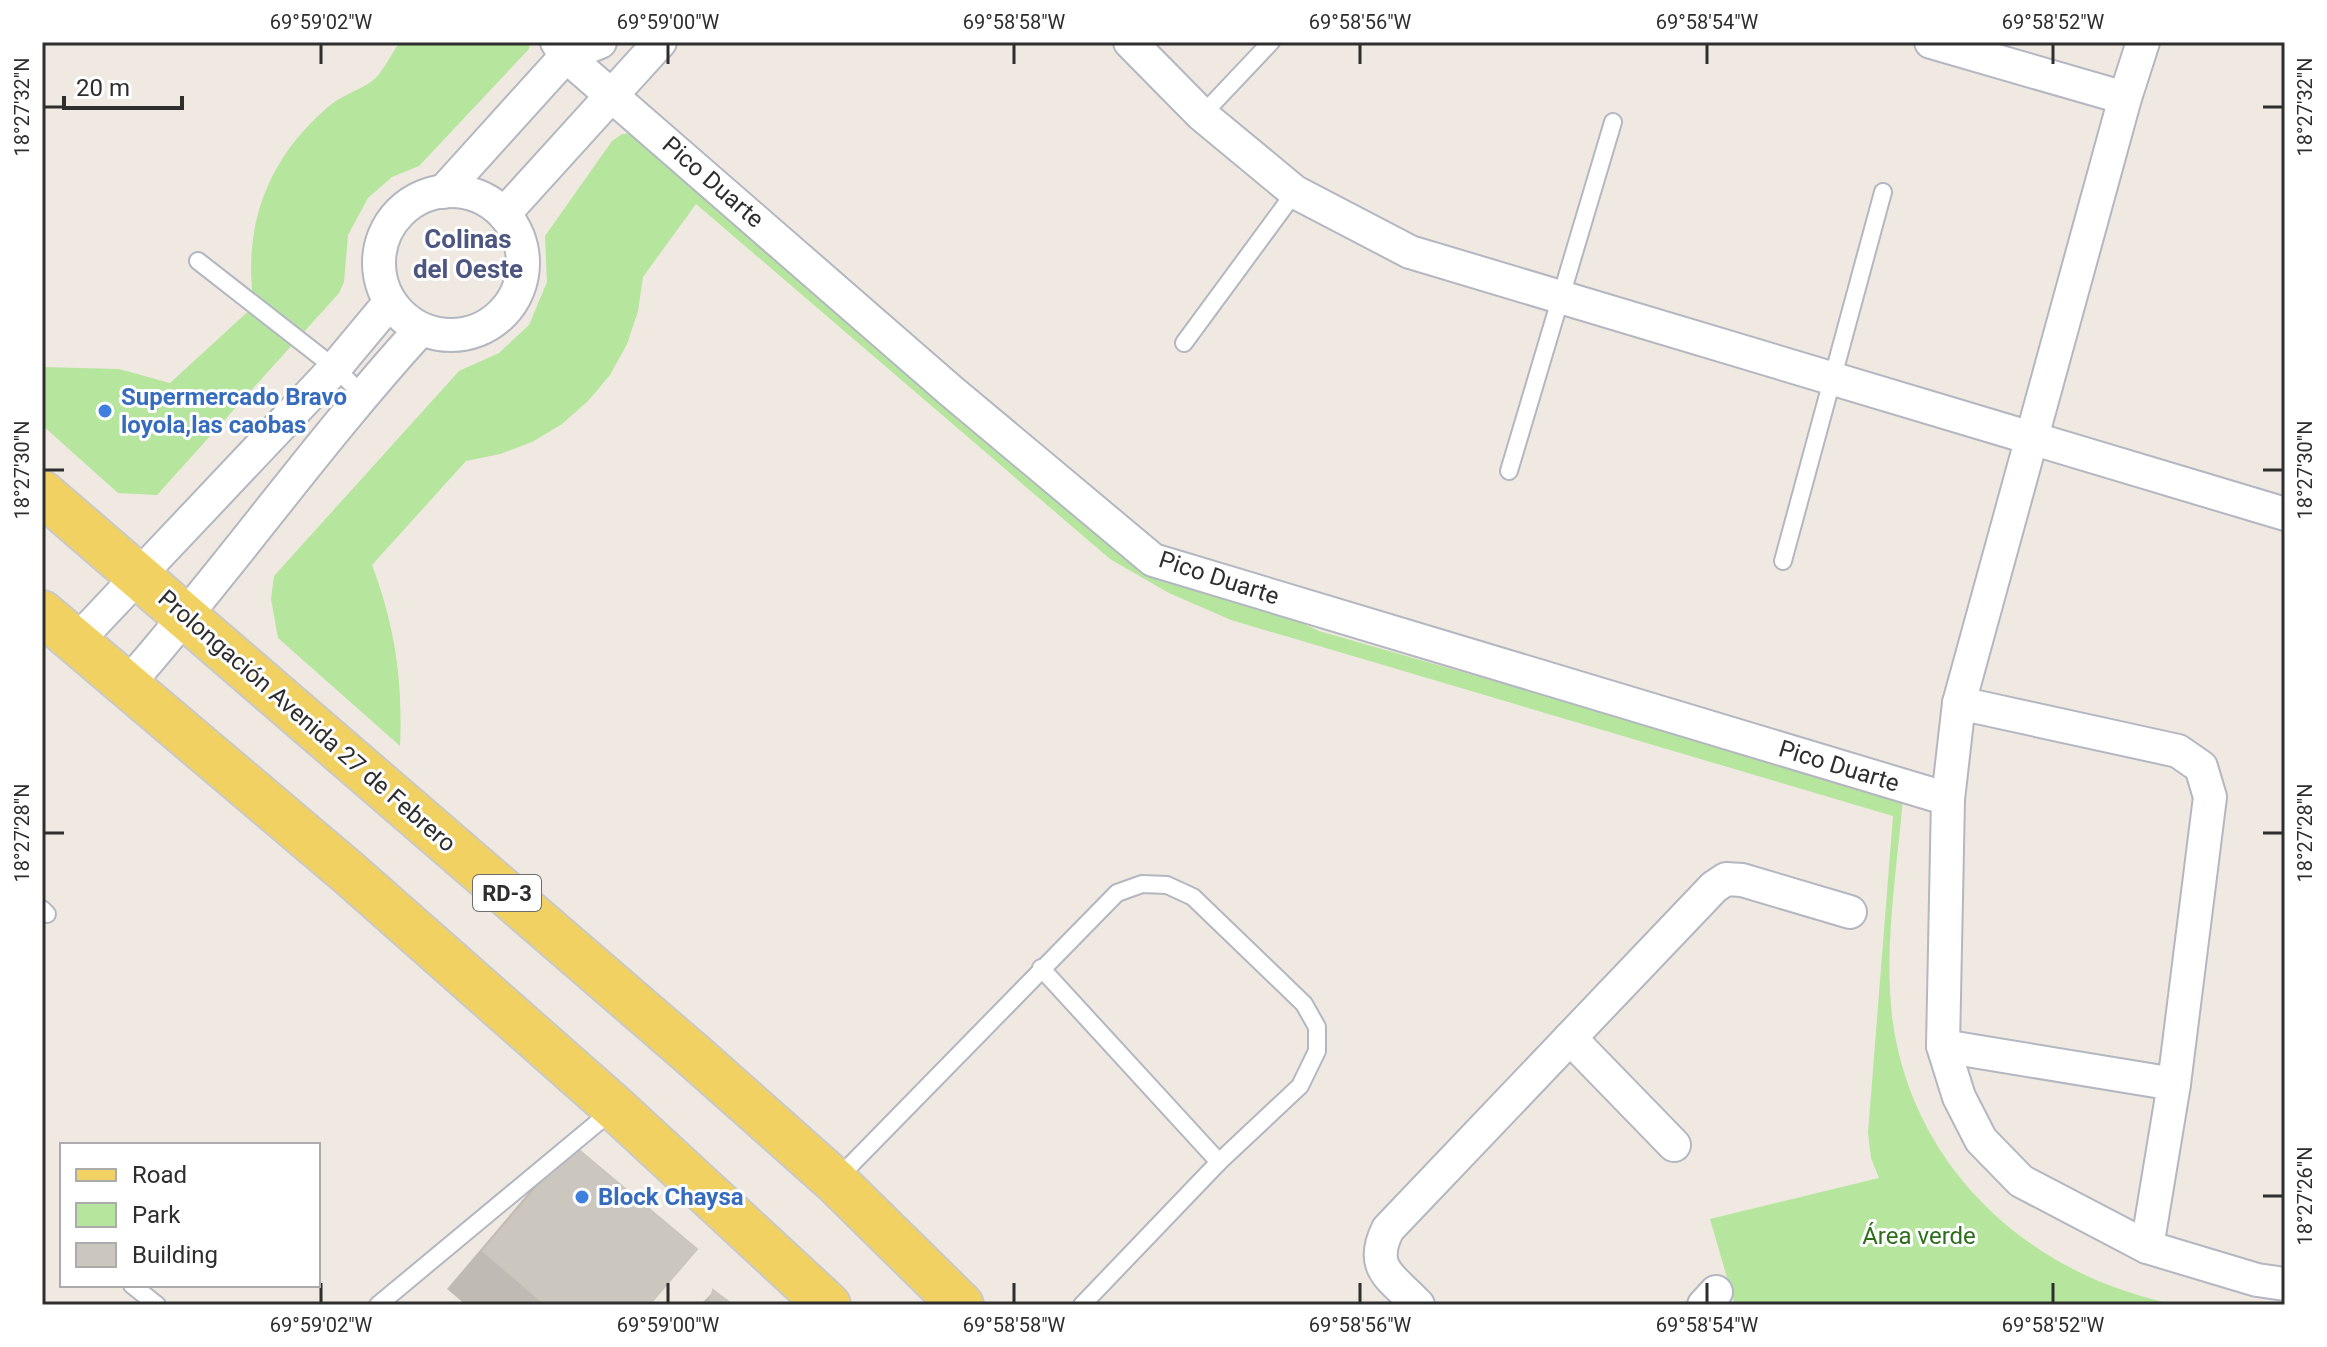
<svg xmlns="http://www.w3.org/2000/svg" width="2327" height="1347" font-family="Roboto,sans-serif">
	<style>
		.green { fill: #b6e59e }
		.shadow { fill: #0003 }
		.building { fill: #cbc7bf; stroke: #cbc5ba; stroke-width: 2 }
		.lines { fill: none; stroke-linecap: round; stroke-linejoin: round }
		.service-casing { stroke: #b4b7c1; stroke-width: 20 }
		.minor-casing { stroke: #b4b7c1; stroke-width: 36 }
		.primary-casing { stroke: #c9c9c9; stroke-width: 48 }
		.service { stroke: #fff; stroke-width: 16 }
		.minor { stroke: #fff; stroke-width: 32 }
		.primary { stroke: #f2d163; stroke-width: 44 }
		.ticks { fill: none; stroke: #2e2e2e; stroke-width: 3 }
		.shop-dot { fill: #3f7fe0; stroke: #fff; stroke-width: 3 }
		.labels { text-anchor: middle; stroke-width: 6; stroke-linejoin: round; paint-order: stroke }
		.shield { fill: #fff; stroke: #6d6d6d; stroke-width: 2 }
		.shield-label { font-size: 22px; font-weight: bold; fill: #2e2e2e }
		.street-label { font-size: 24px; fill: #2e2e2e; stroke: #fff }
		.shop-label { font-size: 24px; font-weight: bold; fill: #366cbe; stroke: #fff; text-anchor: start }
		.park-label { font-size: 24px; fill: #2c6e1b; stroke: #fff }
		.neighbourhood-label { font-size: 26px; font-weight: bold; fill: #4d5680; stroke: #fff }
		.neatline { fill: none; stroke: #2e2e2e; stroke-width: 3 }
		.ticks-label { font-size: 20px; text-anchor: middle; fill: #2e2e2e }
	</style>
	<rect width="100%" height="100%" fill="#efe9e1"/>
	<g class="green">
		<path d="M400 42H530L529 49 419 166 392 177 368 198 348 235 344 282 339 293 157 495 118 493 42 425V367L119 369 170 383 254 306C242 227 267 159 328 107 340 96 357 91 371 82 383 73 391 54 400 42Z"/>
		<path d="M635 133 1095 524 1319 631 1903 798C1897 869 1884 945 1892 1016 1911 1169 2032 1278 2179 1305H1735L1710 1219 1879 1178 1871 1158 1868 1133 1893 816 1231 620 1169 593 1110 559 696 204 643 277 638 311 627 344 610 375 588 401 562 424 532 442 500 454 466 461 372 565C395 626 403 681 400 746L278 638 271 599 274 576 459 371 499 353 529 325 547 282 545 236 612 141 622 134Z"/>
	</g>
	<g class="shadow">
		<polygon points="573,1148 646,1305 466,1305 447,1289 536,1184"/>
		<polygon points="713,1292 730,1305 700,1305"/>
	</g>
	<g class="building">
		<polygon points="573,1145 697,1249 649,1305 546,1305 483,1251"/>
		<polygon points="713,1290 733,1305 709,1305"/>
	</g>
	<g class="lines">
		<defs>
			<g id="service">
				<polyline points="1202,115 1271,42"/>
				<polyline points="198,261 335,368 362,394"/>
				<polyline points="1184,343 1295,192"/>
				<polyline points="1509,471 1613,122"/>
				<polyline points="1783,561 1883,192"/>
				<polyline points="42,909 47,914"/>
				<polyline points="1041,968 1219,1162"/>
				<polyline points="836,1180 1117,893 1142,884 1167,885 1193,897 1304,1004 1317,1027 1317,1051 1300,1086 1219,1162 1082,1305"/>
				<polyline points="132,1285 157,1305"/>
				<polyline points="378,1305 614,1109"/>
			</g>
			<g id="minor">
				<polyline points="557,42 566,56 951,391 1153,560 1948,799"/>
				<polyline points="1130,42 1202,115 1295,192 1410,252 2285,514"/>
				<polyline points="1931,42 2125,98"/>
				<polyline points="2143,42 2125,98 1959,703 1948,799 1943,1046 1959,1097 1981,1140 2021,1181 2147,1247 2257,1280 2285,1284"/>
				<circle cx="451" cy="263" r="72"/>
				<polyline points="443,192 566,56 600,42"/>
				<polyline points="504,214 660,42"/>
				<polyline points="75,643 335,368 390,302"/>
				<path d="M127 685C229 569 317 443 421 329"/>
				<polyline points="1959,703 2178,751 2201,767 2210,797 2174,1084 2147,1247"/>
				<polyline points="1570,1038 1674,1145"/>
				<polyline points="1943,1046 2174,1084"/>
				<path d="M1418 1305C1392 1277 1368 1269 1388 1229L1714 887 1726 879 1742 880 1850 912"/>
				<polyline points="1704,1305 1716,1292"/>
			</g>
			<g id="primary">
				<polyline points="42,493 692,1054 835,1181 961,1305"/>
				<polyline points="42,613 350,874 615,1108 828,1305"/>
			</g>
		</defs>
		<use href="#service" class="service-casing"/>
		<use href="#minor" class="minor-casing"/>
		<use href="#primary" class="primary-casing"/>
		<use href="#service" class="service"/>
		<use href="#minor" class="minor"/>
		<use href="#primary" class="primary"/>
	</g>
	<path class="ticks" d="M321 44V64M668 44V64M1014 44V64M1360 44V64M1707 44V64M2053 44V64M44 107H64M2263 107H2283M44 470H64M2263 470H2283M44 833H64M2263 833H2283M2263 1196H2283M321 1283V1303M668 1283V1303M1014 1283V1303M1360 1283V1303M1707 1283V1303M2053 1283V1303"/>
	<g class="shop-dot">
		<circle cx="105" cy="411" r="8"/>
		<circle cx="582" cy="1197" r="8"/>
	</g>
	<g class="labels">
		<rect class="shield" x="473" y="875" width="68" height="36" rx="6"/>
		<g class="shield-label">
			<text x="507" y="901">RD-3</text>
		</g>
		<g class="street-label">
			<text transform="translate(713 182) rotate(41)" y="8">Pico Duarte</text>
			<text transform="translate(1219 578) rotate(18)" y="8">Pico Duarte</text>
			<text transform="translate(307 721) rotate(41)" y="8">Prolongación Avenida 27 de Febrero</text>
			<text transform="translate(1839 766) rotate(17)" y="8">Pico Duarte</text>
		</g>
		<g class="shop-label">
			<text x="121" y="405">Supermercado Bravo<tspan x="121" dy="28">loyola,las caobas</tspan></text>
			<text x="598" y="1205">Block Chaysa</text>
		</g>
		<g class="park-label">
			<text x="1919" y="1244">Área verde</text>
		</g>
		<g class="neighbourhood-label">
			<text x="468" y="248">Colinas<tspan x="468" dy="30">del Oeste</tspan></text>
		</g>
	</g>
	<rect width="2327" height="1347" fill="none" stroke="#ffffff" stroke-width="88"/>
	<rect x="60" y="1143" width="260" height="144" fill="#ffffff" stroke="#ababab" stroke-width="2"/>
	<rect x="76" y="1169" width="40" height="12" fill="#f2d163" stroke="#ababab" stroke-width="2"/>
	<text x="132" y="1183" font-size="24" fill="#2e2e2e">Road</text>
	<rect x="76" y="1203" width="40" height="24" fill="#b6e59e" stroke="#ababab" stroke-width="2"/>
	<text x="132" y="1223" font-size="24" fill="#2e2e2e">Park</text>
	<rect x="76" y="1243" width="40" height="24" fill="#cbc7bf" stroke="#ababab" stroke-width="2"/>
	<text x="132" y="1263" font-size="24" fill="#2e2e2e">Building</text>
	<path d="M64 96v12h118v-12" fill="none" stroke="#2e2e2e" stroke-width="4"/>
	<text x="76" y="96" font-size="24" fill="#2e2e2e" stroke="#ffffff" stroke-width="6" paint-order="stroke">20 m</text>
	<rect x="44" y="44" width="2239" height="1259" class="neatline"/>
	<g class="ticks-label">
		<text x="321" y="29">69°59'02"W</text>
		<text x="668" y="29">69°59'00"W</text>
		<text x="1014" y="29">69°58'58"W</text>
		<text x="1360" y="29">69°58'56"W</text>
		<text x="1707" y="29">69°58'54"W</text>
		<text x="2053" y="29">69°58'52"W</text>
		<text transform="translate(22 107) rotate(-90)" y="7">18°27'32"N</text>
		<text transform="translate(2305 107) rotate(-90)" y="7">18°27'32"N</text>
		<text transform="translate(22 470) rotate(-90)" y="7">18°27'30"N</text>
		<text transform="translate(2305 470) rotate(-90)" y="7">18°27'30"N</text>
		<text transform="translate(22 833) rotate(-90)" y="7">18°27'28"N</text>
		<text transform="translate(2305 833) rotate(-90)" y="7">18°27'28"N</text>
		<text transform="translate(2305 1196) rotate(-90)" y="7">18°27'26"N</text>
		<text x="321" y="1332">69°59'02"W</text>
		<text x="668" y="1332">69°59'00"W</text>
		<text x="1014" y="1332">69°58'58"W</text>
		<text x="1360" y="1332">69°58'56"W</text>
		<text x="1707" y="1332">69°58'54"W</text>
		<text x="2053" y="1332">69°58'52"W</text>
	</g>
</svg>
